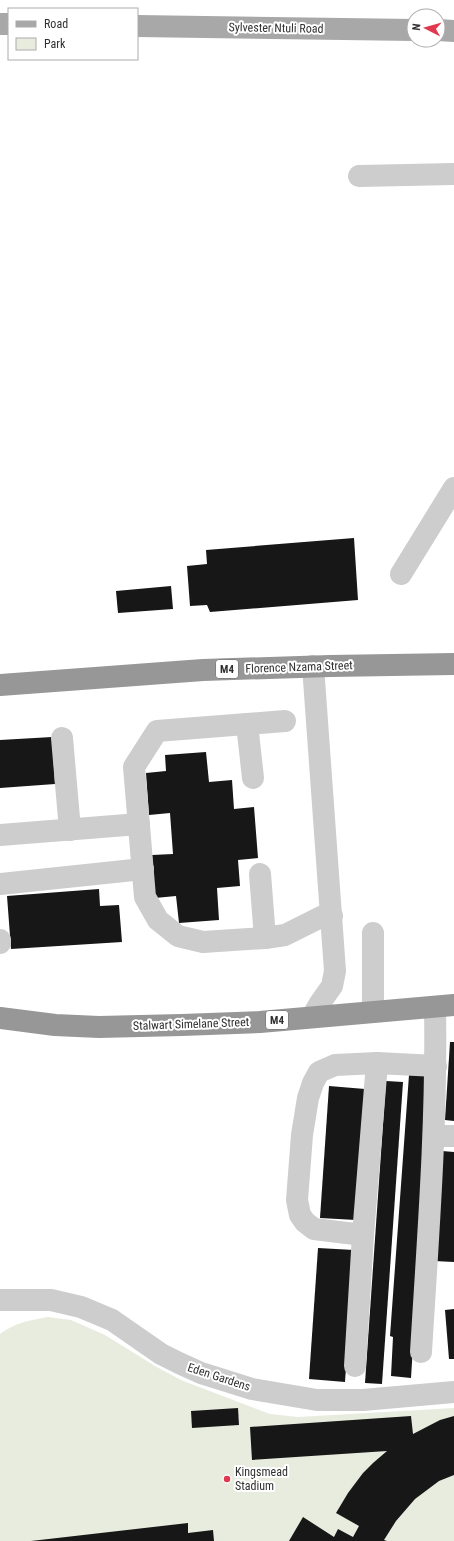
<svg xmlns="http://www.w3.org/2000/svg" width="454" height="1541" font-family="'Roboto Condensed',sans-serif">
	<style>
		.green { fill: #e7ecde }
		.building { fill: #171717 }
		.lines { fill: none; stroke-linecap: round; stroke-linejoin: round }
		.minor { stroke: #cdcdcd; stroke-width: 22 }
		.major { stroke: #a8a8a8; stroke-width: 22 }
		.highway { stroke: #979797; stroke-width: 22 }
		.poi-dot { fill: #e1384f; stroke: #fff; stroke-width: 1.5 }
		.labels { text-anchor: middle; stroke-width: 4; stroke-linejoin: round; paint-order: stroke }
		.shield { fill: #fff; stroke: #6e6e6e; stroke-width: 1 }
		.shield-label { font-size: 11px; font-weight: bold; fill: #303030 }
		.street-label { font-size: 12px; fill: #303030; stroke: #fff }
		.poi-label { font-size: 12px; fill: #303030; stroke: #fff; text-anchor: start }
	</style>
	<rect width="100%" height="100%" fill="#fff"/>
	<path class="green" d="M48 1317 71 1320 87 1327 105 1335 155 1366 181 1380 270 1414 298 1417 454 1408V1541H0V1334C14 1323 31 1320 48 1317Z"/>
	<g class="building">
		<polygon points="354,538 358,600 210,612 207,605 190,606 187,566 207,564 206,550"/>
		<polygon points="171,586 173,609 118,613 116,591"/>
		<polygon points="52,737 55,784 0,788 0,740"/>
		<polygon points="206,752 209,782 232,780 234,809 254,807 258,858 238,860 240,886 217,888 219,920 179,923 176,896 155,898 152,855 173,854 170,813 149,815 146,773 166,771 165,755"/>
		<polygon points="99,889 100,906 119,905 122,942 11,949 7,896"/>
		<polygon points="450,1042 454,1042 454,1121 445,1120"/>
		<polygon points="409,1075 430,1076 411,1378 391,1376 393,1337 390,1336"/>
		<polygon points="386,1081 403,1082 382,1384 365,1383"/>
		<polygon points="329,1086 365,1089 356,1220 320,1218"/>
		<polygon points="442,1151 454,1152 454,1262 434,1261"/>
		<polygon points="318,1248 354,1250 345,1382 309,1379"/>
		<polygon points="454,1309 454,1359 449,1359 445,1310"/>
		<polygon points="238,1408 239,1425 192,1428 191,1411"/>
		<polygon points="411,1416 413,1434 440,1420 454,1416 454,1475 439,1481 415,1499 396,1521 384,1540 387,1541 289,1541 303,1517 334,1537 338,1529 353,1537 359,1526 336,1513 348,1493 363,1473 373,1463 387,1451 252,1460 250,1427"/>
		<polygon points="188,1523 188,1533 213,1530 214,1541 31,1541"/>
	</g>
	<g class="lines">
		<g class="minor">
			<polyline points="359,176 454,174"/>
			<polyline points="401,574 454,488"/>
			<polyline points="285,721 157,731 134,767 145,897 158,920 178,936 203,942 265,938 285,935 321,917 332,916"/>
			<polyline points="247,724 253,778"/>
			<polyline points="62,738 70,830"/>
			<polyline points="0,835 139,824"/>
			<polyline points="260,874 265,938"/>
			<polyline points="0,884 143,869"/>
			<polyline points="373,933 373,1012"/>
			<polyline points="0,940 0,943"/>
			<polyline points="312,1017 320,1003 332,986 335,971 313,666"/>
			<polyline points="434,1136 454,1136"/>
			<polyline points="363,1235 314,1229 305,1222 300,1215 297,1200 302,1135 308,1098 313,1083 319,1072 335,1065 377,1063"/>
			<polyline points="0,1300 51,1300 81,1307 112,1320 161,1354 179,1363 201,1373 252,1389 317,1400 363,1400 454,1392"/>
			<path d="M421 1352C428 1237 437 1122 435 1007"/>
			<polyline points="355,1366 363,1235 377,1063 436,1066"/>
		</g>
		<g class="major">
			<polyline points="0,24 9,24"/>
			<polyline points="137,26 414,30"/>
			<polyline points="438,30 454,31"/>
		</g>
		<g class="highway">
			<polyline points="0,685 203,670 330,666 454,664"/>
			<polyline points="0,1018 55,1025 99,1027 182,1025 260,1022 454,1005"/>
		</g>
	</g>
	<circle class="poi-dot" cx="227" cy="1479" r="4"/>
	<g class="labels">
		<g class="shield">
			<rect x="216" y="660" width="22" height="18" rx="3"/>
			<rect x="266" y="1011" width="22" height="18" rx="3"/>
		</g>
		<g class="shield-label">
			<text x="227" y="673">M4</text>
			<text x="277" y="1024">M4</text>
		</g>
		<g class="street-label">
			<text transform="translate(276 28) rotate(1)" y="4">Sylvester Ntuli Road</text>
			<text transform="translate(299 667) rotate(-2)" y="4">Florence Nzama Street</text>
			<text transform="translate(191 1024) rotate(-2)" y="4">Stalwart Simelane Street</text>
			<text transform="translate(219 1377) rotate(18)" y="4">Eden Gardens</text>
		</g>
		<g class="poi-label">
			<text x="235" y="1476">Kingsmead<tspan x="235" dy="14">Stadium</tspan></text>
		</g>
	</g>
	<rect x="8" y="8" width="130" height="52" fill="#ffffff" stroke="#acacac"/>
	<rect x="16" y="21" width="20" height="6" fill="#a8a8a8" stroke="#acacac"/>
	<text x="44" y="28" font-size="12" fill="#303030">Road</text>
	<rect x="16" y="38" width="20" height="12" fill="#e7ecde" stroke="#acacac"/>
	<text x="44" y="48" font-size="12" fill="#303030">Park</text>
	<g transform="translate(426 28) rotate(276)"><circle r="19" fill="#ffffff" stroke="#acacac"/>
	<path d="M0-3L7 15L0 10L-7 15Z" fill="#e1384f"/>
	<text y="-6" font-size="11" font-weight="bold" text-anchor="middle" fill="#303030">N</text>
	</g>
</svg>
